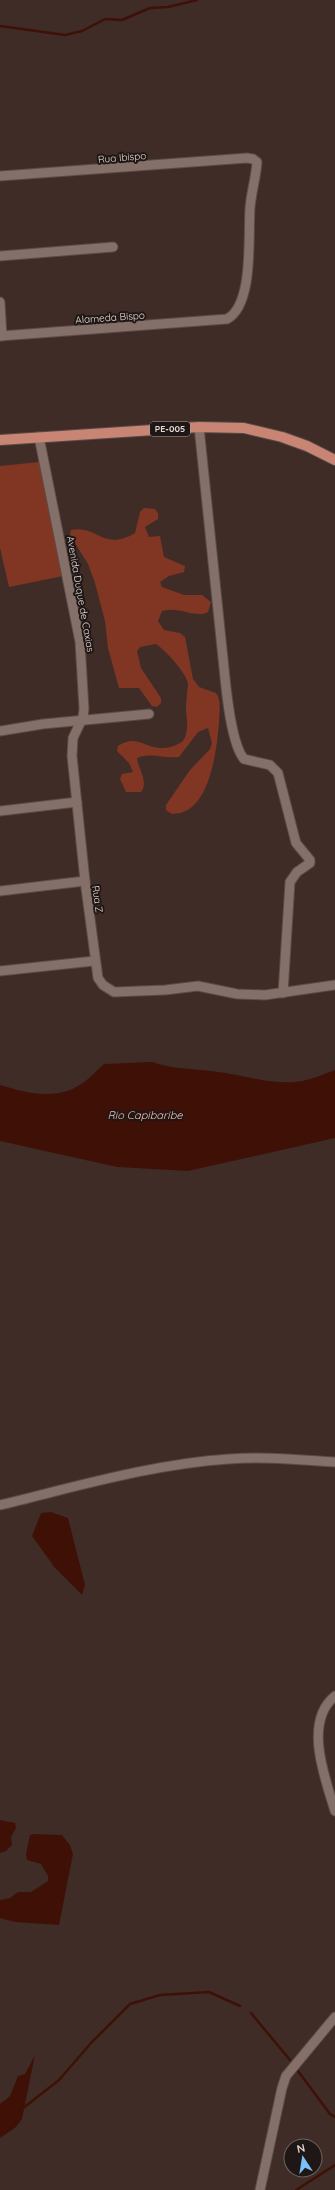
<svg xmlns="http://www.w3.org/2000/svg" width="335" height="2190" font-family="Quicksand,sans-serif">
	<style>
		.green { fill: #813523 }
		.water { fill: #3f1106 }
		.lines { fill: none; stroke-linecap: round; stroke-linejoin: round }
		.stream { stroke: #3f1106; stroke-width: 2.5 }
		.street-casing { stroke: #5a4b47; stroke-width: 11 }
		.primary-casing { stroke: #5a4b47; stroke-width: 12 }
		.street { stroke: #846f69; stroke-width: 9 }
		.primary { stroke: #c98574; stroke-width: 10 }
		.labels { text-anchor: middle; stroke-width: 4; stroke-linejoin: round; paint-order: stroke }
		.shield { fill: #1f1715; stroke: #a99e9b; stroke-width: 1 }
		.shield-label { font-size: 9px; font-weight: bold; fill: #e4d8d5 }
		.street-label { font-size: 10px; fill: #e4d8d5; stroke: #1f1715 }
		.water-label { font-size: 11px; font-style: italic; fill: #f3c0b3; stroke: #1f1715 }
	</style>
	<rect width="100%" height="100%" fill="#3f2c27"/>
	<g class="green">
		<polygon points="39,462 63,576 9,587 0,548 0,466"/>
		<path d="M144 508 155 509 158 513V519L145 527 149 537 160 536 164 557 185 566 184 572 169 576 160 582 162 587 184 595H202L211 602 208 612C195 619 180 606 162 611L158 621 164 630 180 633 185 637 193 679 199 687 216 693C222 701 219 712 219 722 217 747 211 806 180 813 174 814 171 815 166 810V805L190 770 210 749 212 743 208 728 198 732 179 757C162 759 153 752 137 758 138 769 149 781 141 792H126L120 779 122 774 133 772 129 763 117 751 118 746C136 733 146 749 163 748 171 748 177 745 183 741 189 731 187 721 186 710 186 701 187 693 188 685 188 674 165 650 156 644L140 647 137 651 141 668 161 698V703L157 707 152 706 139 688H119L108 648 105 621 95 583 88 564 70 535 71 530C97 524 103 552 135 533L140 512Z"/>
	</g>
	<g class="water">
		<path d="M152 1062C176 1070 194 1068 218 1072 243 1075 269 1084 294 1082 308 1081 322 1075 335 1070V1138L188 1171 117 1167 0 1141V1085C30 1094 61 1102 88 1079 94 1074 98 1069 104 1064Z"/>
		<polygon points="51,1512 68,1518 85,1585 82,1595 55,1568 32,1536 41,1513"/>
		<polygon points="0,1820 15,1823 16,1828 11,1837 12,1845 6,1851 0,1853"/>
		<polygon points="34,1834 62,1835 70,1845 73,1854 59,1925 15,1922 0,1918 0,1900 10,1898 18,1892 31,1892 48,1881 48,1876 41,1864 27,1860 26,1854 30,1835"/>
		<polygon points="35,2055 22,2119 16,2127 0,2138 0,2104 10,2096 18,2076 25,2074"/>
	</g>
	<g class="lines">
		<g class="stream">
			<polyline points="0,26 65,35 82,31 105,19 122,20 150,8 168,7 197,0"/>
			<polyline points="251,2013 290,2060"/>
			<polyline points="298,2071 330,2114 335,2117"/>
			<polyline points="22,2109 59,2080 91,2043 130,2004 160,1995 209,1992 240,2006"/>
			<polyline points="296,2190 335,2165"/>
		</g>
		<defs>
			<g id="street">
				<path d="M0 176 247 158 253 159 257 162C256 178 251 193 250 208 248 236 254 305 227 319L0 336"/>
				<polyline points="0,256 113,247"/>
				<polyline points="0,302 2,336"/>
				<path d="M199 427 224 668C226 689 231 744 244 759L270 765 278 773 296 843 310 860V863L297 872 290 882 283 993"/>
				<polyline points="39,437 80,642 84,709 83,717 73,738 72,756 85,881 98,978 103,985 114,992 165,990 198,986 237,994 265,995 335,985"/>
				<polyline points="0,731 43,724 149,714"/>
				<polyline points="0,811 77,802"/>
				<polyline points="0,891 85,881"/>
				<polyline points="0,971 94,961"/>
				<path d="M0 1505C75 1487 152 1464 229 1459 264 1456 300 1460 335 1462"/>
				<path d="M335 1696C303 1722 325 1778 335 1811"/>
				<polyline points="260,2190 282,2088 286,2076 335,2017"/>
			</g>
			<polyline id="primary" points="0,440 199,427 244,428 282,437 307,446 335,460"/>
		</defs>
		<use href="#street" class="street-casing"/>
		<use href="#primary" class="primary-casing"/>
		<use href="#street" class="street"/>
		<use href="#primary" class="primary"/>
	</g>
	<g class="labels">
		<rect class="shield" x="150" y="422" width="40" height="14" rx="3"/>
		<g class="shield-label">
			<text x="170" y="432">PE-005</text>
		</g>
		<g class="street-label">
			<text transform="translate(122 157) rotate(-5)" y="4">Rua Ibispo</text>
			<text transform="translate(110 317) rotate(-4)" y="4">Alameda Bispo</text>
			<text transform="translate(81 594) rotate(80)" y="4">Avenida Duque de Caxias</text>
			<text transform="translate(98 899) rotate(82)" y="4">Rua Z</text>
		</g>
		<g class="water-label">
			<text x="145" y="1119">Rio Capibaribe</text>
		</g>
	</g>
	<g transform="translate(303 2158) rotate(348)"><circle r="19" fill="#1f1715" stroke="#6e6462"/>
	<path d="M0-3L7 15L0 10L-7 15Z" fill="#7abff8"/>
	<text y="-6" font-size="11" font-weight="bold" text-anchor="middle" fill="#e4d8d5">N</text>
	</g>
</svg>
